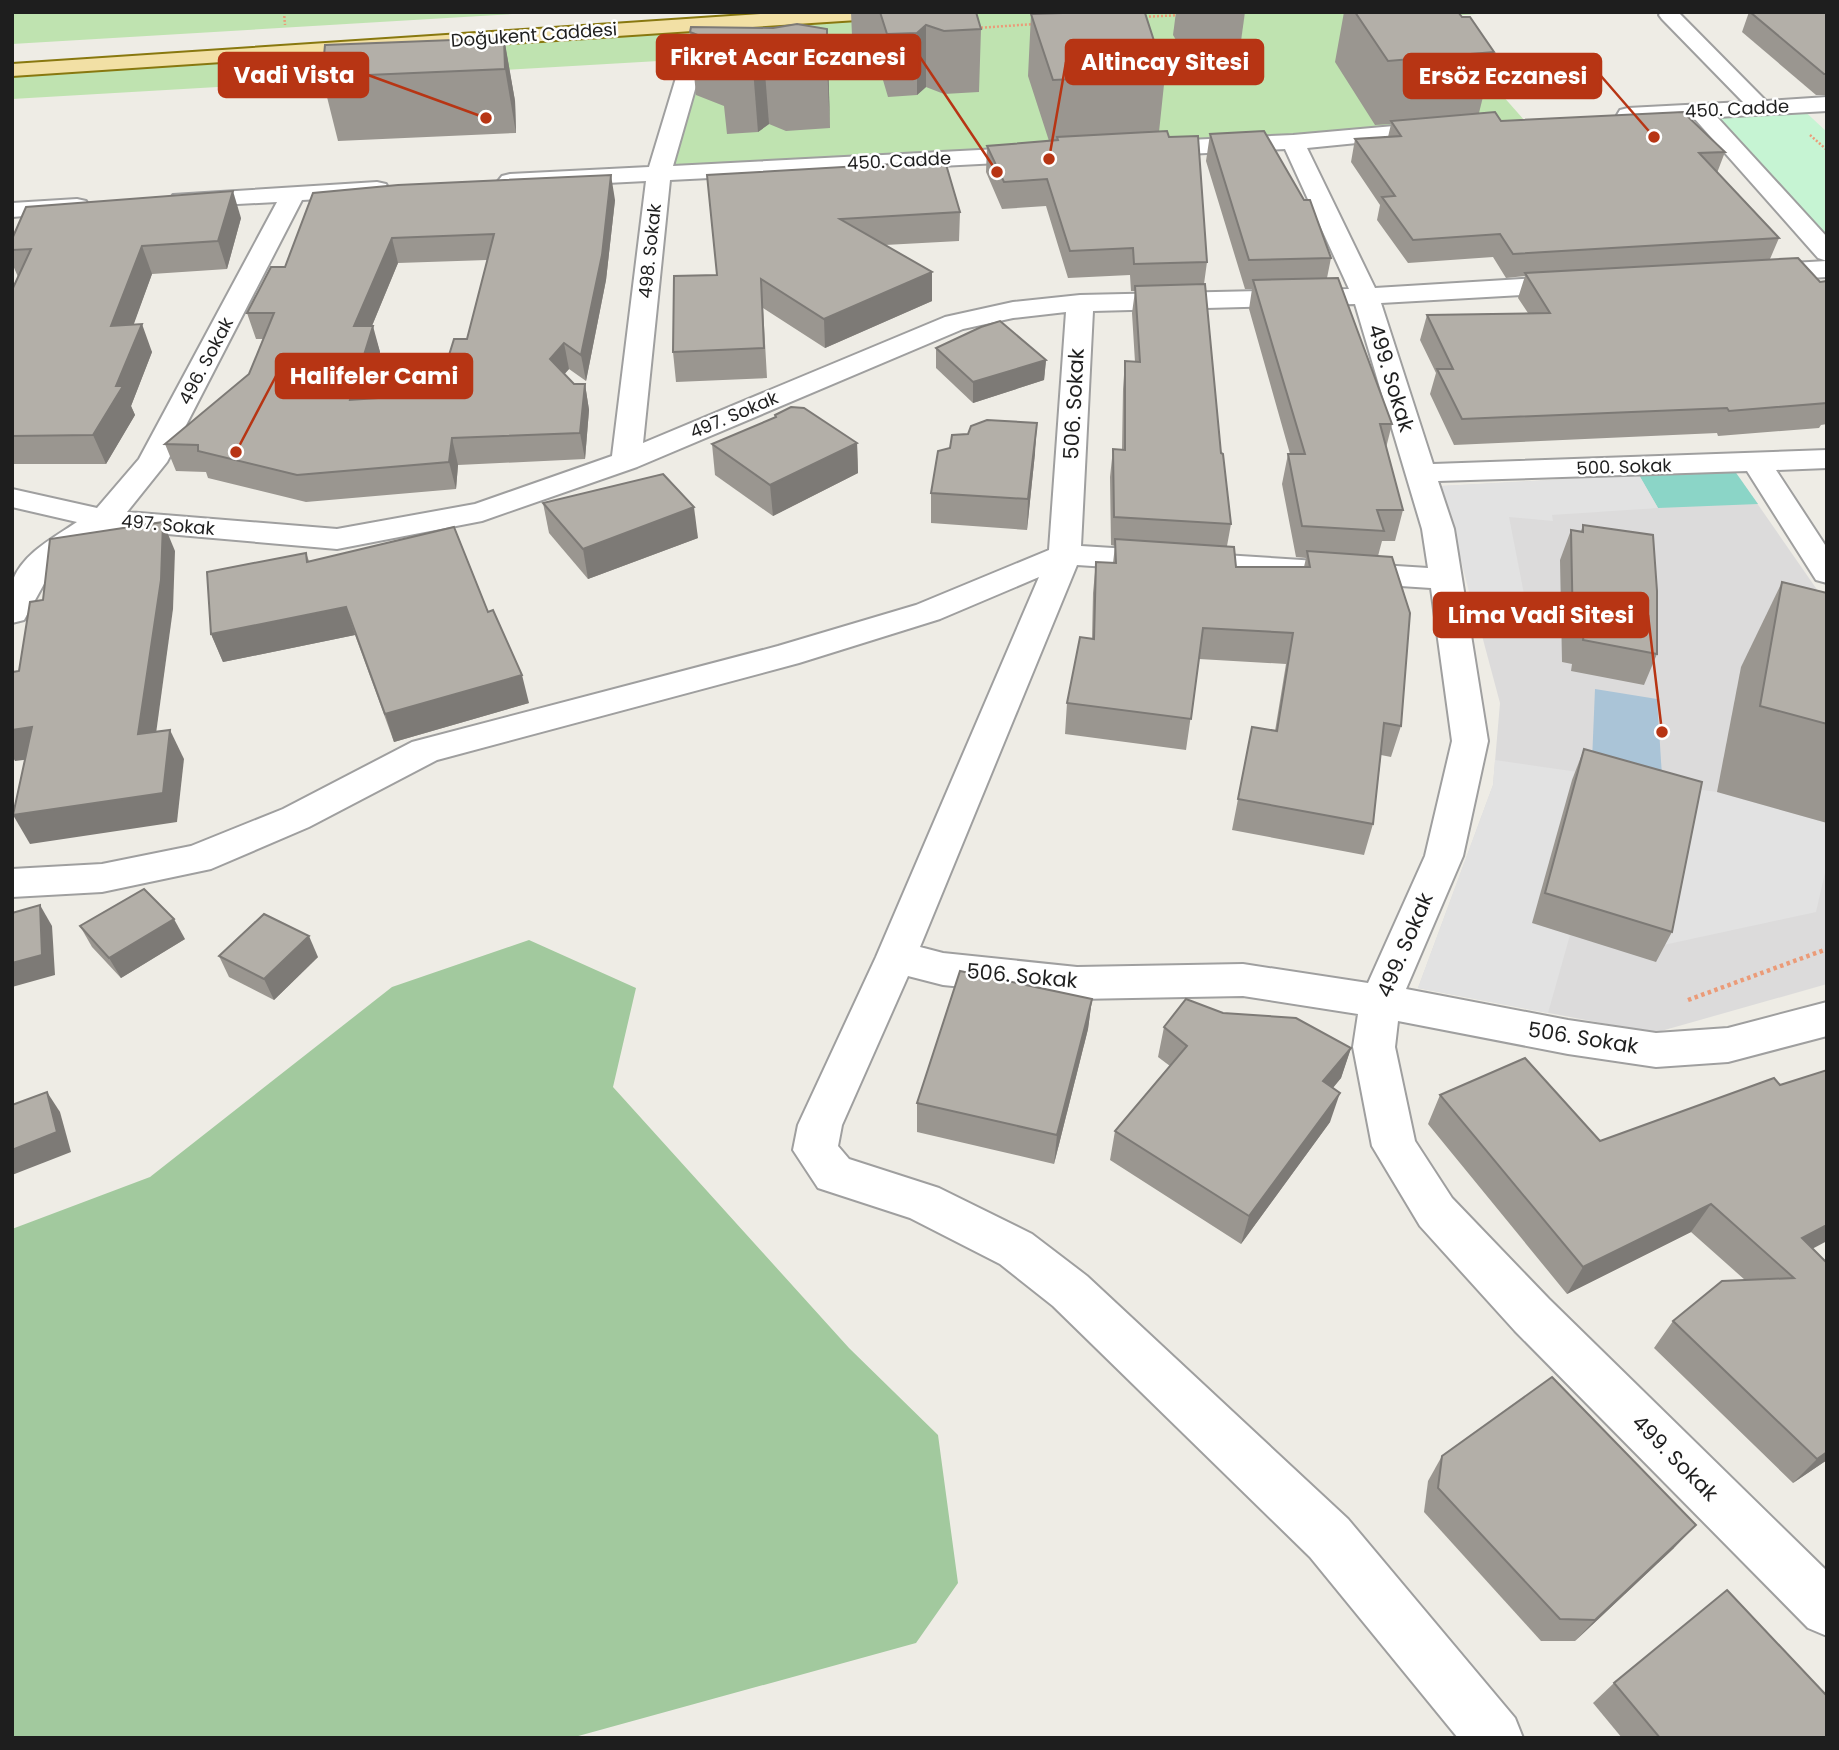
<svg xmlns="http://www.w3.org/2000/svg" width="1839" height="1750" font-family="Poppins,sans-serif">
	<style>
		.residential { fill: #dcdbdb }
		.grass { fill: #bfe3b0 }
		.forest { fill: #a2c99e }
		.park { fill: #c6f4d3 }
		.pitch { fill: #8bd5c7 }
		.parking { fill: #e2e2e2 }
		.water { fill: #aac4d7 }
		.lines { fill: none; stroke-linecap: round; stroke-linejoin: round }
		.street-casing { stroke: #9f9f9f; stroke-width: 4 }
		.primary-casing { stroke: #88780f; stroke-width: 4 }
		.path-far1 { stroke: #eb9b78; stroke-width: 2.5; stroke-dasharray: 2 2; stroke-linecap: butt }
		.path { stroke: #eb9b78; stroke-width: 4.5; stroke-dasharray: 3.5 3.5; stroke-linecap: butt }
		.street { fill: #fff; fill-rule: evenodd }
		.primary { fill: #f2e0a5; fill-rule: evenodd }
		.wall { fill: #9a9690; fill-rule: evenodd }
		.shaded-wall { fill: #7d7a76 }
		.building { fill: #b3afa8; stroke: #7d7a76; stroke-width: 2; fill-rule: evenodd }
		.labels { text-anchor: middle; stroke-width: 5; stroke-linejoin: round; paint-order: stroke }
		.far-street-label { font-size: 18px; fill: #1e1e1e; stroke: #fff }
		.street-label { font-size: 21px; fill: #1e1e1e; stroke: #fff }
		.leader { fill: none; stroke: #b73514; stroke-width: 2.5 }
		.callout-dot { fill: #b73514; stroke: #fff; stroke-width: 2.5 }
		.callout { fill: #b73514; stroke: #b73514; stroke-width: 2.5 }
		.callout-label { font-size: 23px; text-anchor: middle; font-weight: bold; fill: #fff }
	</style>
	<rect width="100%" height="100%" fill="#eeece5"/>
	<polygon class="residential" points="1734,470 1827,604 1827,984 1654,1033 1418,988 1493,785 1500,703 1442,486"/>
	<g class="grass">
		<polygon points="12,12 547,12 12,44"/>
		<polygon points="888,12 1506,12 1433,17 1525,121 659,172 693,59 12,99 12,70"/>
	</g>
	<polygon class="forest" points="529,940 636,988 613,1087 849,1348 938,1435 958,1583 916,1643 571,1738 12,1738 12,1229 150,1177 392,987"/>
	<polygon class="park" points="1798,105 1827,132 1827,253 1700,111"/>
	<polygon class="pitch" points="1734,470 1758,504 1658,508 1639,475"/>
	<g class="parking">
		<polygon points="1639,475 1658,508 1552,515 1553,521 1509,517 1531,630 1478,627 1442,486"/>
		<polygon points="1495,760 1717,792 1827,823 1827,864 1816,912 1659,946 1533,923 1570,935 1548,1013 1418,988 1493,785"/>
	</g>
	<polygon class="water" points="1595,689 1657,699 1662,776 1592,761"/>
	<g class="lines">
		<defs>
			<g id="street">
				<polygon points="1661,12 1678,12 1766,101 1827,97 1827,111 1717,117 1827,237 1827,261 1818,258 1694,118 1628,122 1620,120 1617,115 1620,110 1628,108 1743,102 1662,19 1659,15"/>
				<path d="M694 40 701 42 705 46 704 58 673 166 1038 147 1046 149 1050 154 1046 159 1038 161 670 180 643 443 945 317 1013 302 1080 295 1349 289 1285 149 1147 156 1139 154 1135 149 1139 144 1147 142 1293 135 1439 122 1447 124 1450 129 1447 134 1307 148 1375 288 1573 276 1582 278 1586 284 1582 290 1573 292 1381 303 1433 464 1827 450V468L1776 470 1827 548V583L1816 580 1747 471 1438 481 1454 529 1488 741 1463 856 1406 989 1568 1020 1656 1033 1728 1028 1827 1002V1036L1728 1062 1656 1067 1568 1054 1398 1021 1395 1047 1415 1141 1452 1198 1549 1299 1827 1571V1636L1808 1628 1515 1331 1420 1226 1372 1146 1353 1047 1358 1014 1243 996 1077 999 943 985 908 976 842 1125 838 1146 849 1159 939 1188 1032 1234 1087 1276 1348 1519 1515 1718 1523 1738H1458L1310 1557 1053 1306 1000 1264 910 1218 818 1188 793 1150 798 1125 876 957 1039 577 940 619 799 663 437 760 309 827 211 869 102 892 12 897V869L102 864 191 846 283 809 412 742 778 646 916 605 1049 550 1066 312 1013 318 963 329 637 467 482 521 337 549 110 529 74 552 50 573 24 620 12 623C12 611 9 591 13 580 23 553 55 537 77 522L12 507V489L97 508 139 459 277 202 182 207 173 205 170 200 173 195 377 182 386 184 389 189 386 194 377 196 302 200 167 462 127 512 337 529 475 504 612 456 646 181 510 188 502 186 498 181 502 176 510 174 649 167 682 58 687 42ZM1355 304 1422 529 1428 568 1081 546 1093 311ZM1077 565 1431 588 1452 741 1425 856 1368 983 1243 964 1077 967 943 953 920 947Z"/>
				<polygon points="77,199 86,201 89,206 86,211 12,217 12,203"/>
				<polygon points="1827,261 1827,277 1755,281 1746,278 1742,273 1746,268 1755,265"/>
			</g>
			<polygon id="primary" points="791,12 898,12 888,18 12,76 12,64"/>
		</defs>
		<use href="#street" class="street-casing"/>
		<use href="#primary" class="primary-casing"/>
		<g class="path-far1">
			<polyline points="284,12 285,25"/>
			<polyline points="1141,17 1182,15"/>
			<polyline points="977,28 1035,24"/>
			<polyline points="1810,135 1827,150"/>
		</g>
		<polyline class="path" points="1688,1000 1827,949"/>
		<use href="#street" class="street"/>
		<use href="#primary" class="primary"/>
	</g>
	<g class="wall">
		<polygon points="851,12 976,12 981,29 979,92 944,94 926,87 917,95 888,97 880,70 853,60"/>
		<polygon points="1176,12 1245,12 1237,70 1195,72 1173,35"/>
		<polygon points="1344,12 1458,12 1494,52 1479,113 1501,121 1725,152 1717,173 1779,238 1770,259 1820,282 1827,281 1827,424 1821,425 1819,428 1718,436 1717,433 1454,445 1430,394 1436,373 1420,340 1427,315 1528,313 1518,298 1525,276 1506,278 1493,257 1408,263 1377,220 1380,205 1351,162 1355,139 1388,137 1391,124 1375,125 1335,62"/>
		<polygon points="1749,12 1827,12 1827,95 1816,95 1742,32"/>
		<polygon points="1031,14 1165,75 1159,132 1207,262 1204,284 1221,453 1231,524 1227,546 1236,567 1304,567 1306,558 1296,557 1282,484 1288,454 1290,454 1249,309 1252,289 1245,289 1206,161 1210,134 1331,258 1327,278 1392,424 1386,448 1403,510 1395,541 1382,541 1378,556 1401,726 1391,757 1381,755 1373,824 1364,855 1232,830 1252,727 1275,731 1286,664 1199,659 1186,750 1065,734 1067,703 1092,639 1093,593 1096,562 1113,563 1115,546 1111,545 1110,477 1113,449 1122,450 1123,389 1125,361 1135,362 1132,313 1135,291 1131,291 1130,275 1068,278 1046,206 1002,209 986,172 987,146 1049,141 1028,76"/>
		<polygon points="827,29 830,128 786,131 769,124 758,132 727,134 724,106 696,95 690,32"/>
		<polygon points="504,38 515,101 516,133 338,141 322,77"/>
		<polygon points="707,175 960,212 959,241 885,245 932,272 932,301 825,348 763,308 767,378 676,382 673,352 717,275"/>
		<path d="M313 193 615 200 606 280 586 381 569 369 564 374 574 384H585L589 410 585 459 458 465 456 489 306 502 208 478 206 472 176 471 165 444 249 374 263 339H256L247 313 285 267ZM487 260 467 339 437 394 366 399 380 352 372 326 398 263Z"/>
		<polygon points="241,218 227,269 152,274 133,325 152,352 131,406 135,415 106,464 12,464 12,290 18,277 12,263 12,239"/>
		<polygon points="936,348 1046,360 1044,380 973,403 936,368"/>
		<polygon points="857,443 858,473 773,516 715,475 712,444"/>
		<polygon points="1035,453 1027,530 931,523 931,493"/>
		<polygon points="543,503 698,538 588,579 549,533"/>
		<polygon points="1583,525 1657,654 1644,685 1571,671 1572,664 1562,662 1560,560 1571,530 1581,531"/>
		<polygon points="306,553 309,561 529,703 394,742 355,635 223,662 211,634"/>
		<polygon points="1782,582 1827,593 1827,823 1717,792 1741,667"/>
		<polygon points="1584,749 1672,932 1656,962 1532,923 1572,780"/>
		<polygon points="80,926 185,939 121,978 92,947"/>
		<polygon points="219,956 318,957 274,1000 229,977"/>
		<polygon points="1092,999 1088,1029 1054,1164 917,1132 917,1103"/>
		<polygon points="1223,1013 1351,1048 1341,1078 1333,1088 1330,1122 1241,1244 1110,1160 1115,1131 1170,1066 1158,1057 1164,1027"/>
		<polygon points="1440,1095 1600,1141 1813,1249 1827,1460 1793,1483 1654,1348 1673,1321 1745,1280 1691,1232 1567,1294 1428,1124"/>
		<polygon points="1442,1456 1674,1548 1575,1641 1541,1641 1424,1512 1428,1481"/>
		<polygon points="1614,1683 1827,1738 1622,1738 1593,1703"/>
	</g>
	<g class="shaded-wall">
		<polygon points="926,25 926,87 917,95 917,33"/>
		<polygon points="827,29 829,91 830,128 827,65"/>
		<polygon points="504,38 515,101 516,133 505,69"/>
		<polygon points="764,60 769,124 758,132 753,69"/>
		<polygon points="611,175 615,200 606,280 586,381 581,355"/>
		<polygon points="233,191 241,218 227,269 218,241"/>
		<polygon points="392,238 398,263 361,352 354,326"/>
		<polygon points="142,246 152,274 123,354 111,326"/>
		<polygon points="932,272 932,301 825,348 824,319"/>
		<polygon points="142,324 152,352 131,406 135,415 106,464 93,435 116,386"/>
		<polygon points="373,326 380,352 357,426 350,400"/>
		<polygon points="564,343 569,369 555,385 550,359"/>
		<polygon points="1046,360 1044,380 973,403 973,382"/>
		<polygon points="585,384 589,410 585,459 580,433"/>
		<polygon points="1037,423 1035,453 1027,530 1028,499"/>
		<polygon points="452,438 458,465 456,489 449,462"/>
		<polygon points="857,443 858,473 773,516 770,485"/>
		<polygon points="694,507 698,538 588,579 583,549"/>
		<polygon points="163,522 175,551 173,609 152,763 138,734"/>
		<polygon points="346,607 355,635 223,662 211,634"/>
		<polygon points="522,675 529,703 394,742 385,714"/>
		<polygon points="32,727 48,757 15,761 12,756 12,730"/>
		<polygon points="170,730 184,759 177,822 30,844 13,815"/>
		<polygon points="40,905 52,926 55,975 12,987 12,963"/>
		<polygon points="174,919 185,939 121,978 109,958"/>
		<polygon points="309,936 318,957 274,1000 264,979"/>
		<polygon points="1092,999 1088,1029 1054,1164 1057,1135"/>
		<polygon points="1351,1048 1341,1078 1314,1110 1323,1081"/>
		<polygon points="47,1092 60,1112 71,1152 12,1175 12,1150"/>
		<polygon points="1340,1093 1330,1122 1241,1244 1249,1216"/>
		<polygon points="1711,1204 1691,1232 1567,1294 1583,1267"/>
		<polygon points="1827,1225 1827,1241 1780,1266 1802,1238"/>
		<polygon points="1827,1452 1827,1460 1793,1483 1817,1459"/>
		<polygon points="1696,1525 1674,1548 1575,1641 1595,1620"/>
	</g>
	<g class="building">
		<polygon points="880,12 976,12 981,29 944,31 926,25 917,33 887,34"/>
		<polygon points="1137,12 1145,13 1165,75 1053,80 1031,14 1094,12"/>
		<polygon points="1355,12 1458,12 1462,17 1470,17 1494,52 1388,61"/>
		<polygon points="1750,12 1827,12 1827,74 1824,74"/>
		<polygon points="797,24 827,29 827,65 782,67 764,60 753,69 722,70 718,43 690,32 691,27 773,28"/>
		<polygon points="504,38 505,69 322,77 325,45"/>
		<polygon points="1495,112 1501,121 1683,112 1725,152 1699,153 1779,238 1513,254 1500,234 1413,240 1382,197 1395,196 1355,139 1401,136 1391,121"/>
		<polygon points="1167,131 1169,137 1198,136 1207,262 1134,264 1133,248 1070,251 1047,179 1004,182 987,146 1058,140 1057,137"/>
		<polygon points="1264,131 1304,200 1310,200 1331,258 1249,260 1210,134"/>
		<polygon points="945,161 960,212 840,219 932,272 824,319 761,279 764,348 673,352 674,276 717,275 707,175"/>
		<path d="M611 175 602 255 581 355 564 343 550 359 574 384H585L580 433 452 438 449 462 297 475 198 451V445L165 444 249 374 274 313H247L271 267H285L313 193 398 185ZM494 234 467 339H454L437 394 350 400 373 326H354L392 238Z"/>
		<polygon points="233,191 218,241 142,246 111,326 142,324 116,386 123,386 93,435 12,436 12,290 31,249 12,250 12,239 26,207"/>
		<polygon points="1798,258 1820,282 1827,281 1827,403 1729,411 1727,408 1462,419 1437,369 1453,369 1427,315 1550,313 1525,273"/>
		<polygon points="1338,278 1392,424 1380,424 1403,510 1377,510 1384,531 1302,526 1288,454 1305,454 1253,280"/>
		<polygon points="1205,284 1221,453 1223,454 1231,524 1114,517 1113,449 1125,450 1125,361 1140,362 1135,286"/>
		<polygon points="1000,321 1046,360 973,382 936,348 981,327"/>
		<polygon points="791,407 804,408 857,443 770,485 712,444 776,417 775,415"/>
		<polygon points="987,420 1037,423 1028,499 931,493 938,451 950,448 952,435 968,434 971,426"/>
		<polygon points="663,474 694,507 583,549 543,503"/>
		<polygon points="163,522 161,580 138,734 170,730 163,793 13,815 32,727 12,730 12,674 13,672 19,671 30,602 43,600 50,539"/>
		<polygon points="1583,525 1653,535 1657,591 1657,654 1583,640 1584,633 1573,631 1571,530 1583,532"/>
		<polygon points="454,527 488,612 493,610 522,675 385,714 346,607 211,634 207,572 306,553 307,562"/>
		<polygon points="1115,539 1234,547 1236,567 1310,567 1307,551 1392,557 1410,613 1401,726 1384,723 1373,824 1238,799 1252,727 1277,731 1293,633 1203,628 1191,719 1067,703 1080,637 1094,639 1096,562 1116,563"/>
		<polygon points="1782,582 1827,593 1827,724 1760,706"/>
		<polygon points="1584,749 1702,782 1672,932 1545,893"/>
		<polygon points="144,889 174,919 109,958 80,926"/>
		<polygon points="40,905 42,955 12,963 12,913"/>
		<polygon points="264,914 309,936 264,979 219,956"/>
		<polygon points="960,971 1092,999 1057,1135 917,1103"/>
		<polygon points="1186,999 1223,1013 1296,1018 1351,1048 1323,1081 1340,1093 1249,1216 1115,1131 1187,1046 1164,1027"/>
		<polygon points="1525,1058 1600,1141 1774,1078 1780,1085 1827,1070 1827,1225 1802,1238 1827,1263 1827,1452 1817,1459 1673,1321 1722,1281 1794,1278 1711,1204 1583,1267 1440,1095"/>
		<polygon points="47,1092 57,1132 12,1150 12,1105"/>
		<polygon points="1552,1377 1696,1525 1595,1620 1560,1619 1438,1488 1442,1456"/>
		<polygon points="1727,1590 1827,1696 1827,1738 1660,1738 1614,1683"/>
	</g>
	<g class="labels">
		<g class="far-street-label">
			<text transform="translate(534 35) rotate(-4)" y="6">Doğukent Caddesi</text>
			<text transform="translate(1737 109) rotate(-3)" y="6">450. Cadde</text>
			<text transform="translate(899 161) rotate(-3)" y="6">450. Cadde</text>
			<text transform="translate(650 251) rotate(-84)" y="6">498. Sokak</text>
			<text transform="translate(206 361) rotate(-62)" y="6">496. Sokak</text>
			<text transform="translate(734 415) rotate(-23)" y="6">497. Sokak</text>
			<text transform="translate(1624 467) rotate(-2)" y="6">500. Sokak</text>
			<text transform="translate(168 525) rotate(5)" y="6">497. Sokak</text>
		</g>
		<g class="street-label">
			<text transform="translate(1391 378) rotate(73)" y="7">499. Sokak</text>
			<text transform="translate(1074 404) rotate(-87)" y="7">506. Sokak</text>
			<text transform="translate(1405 945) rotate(-67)" y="7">499. Sokak</text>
			<text transform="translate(1022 976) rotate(5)" y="7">506. Sokak</text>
			<text transform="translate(1583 1038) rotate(9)" y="7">506. Sokak</text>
			<text transform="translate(1675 1458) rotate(45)" y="7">499. Sokak</text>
		</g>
	</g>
	<path class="leader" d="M997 172L920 57M1049 159L1066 62M486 118L368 75M1654 137L1601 76M236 452L276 376M1662 732L1648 615"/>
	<g class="callout-dot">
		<circle cx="997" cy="172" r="7"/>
		<circle cx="1049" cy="159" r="7"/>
		<circle cx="486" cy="118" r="7"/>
		<circle cx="1654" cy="137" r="7"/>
		<circle cx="236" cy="452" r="7"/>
		<circle cx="1662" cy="732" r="7"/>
	</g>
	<g class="callout">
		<rect x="657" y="35" width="263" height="44" rx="7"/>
		<rect x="1066" y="40" width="197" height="44" rx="7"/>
		<rect x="219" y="53" width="149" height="44" rx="7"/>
		<rect x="1404" y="54" width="197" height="44" rx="7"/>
		<rect x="276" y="354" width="196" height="44" rx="7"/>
		<rect x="1434" y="593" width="214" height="44" rx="7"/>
	</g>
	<g class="callout-label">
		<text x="788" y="65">Fikret Acar Eczanesi</text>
		<text x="1165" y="70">Altincay Sitesi</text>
		<text x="294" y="83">Vadi Vista</text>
		<text x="1503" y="84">Ersöz Eczanesi</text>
		<text x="374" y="384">Halifeler Cami</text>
		<text x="1541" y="623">Lima Vadi Sitesi</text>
	</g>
	<rect width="1839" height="1750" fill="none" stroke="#1e1e1e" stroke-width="28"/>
</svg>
